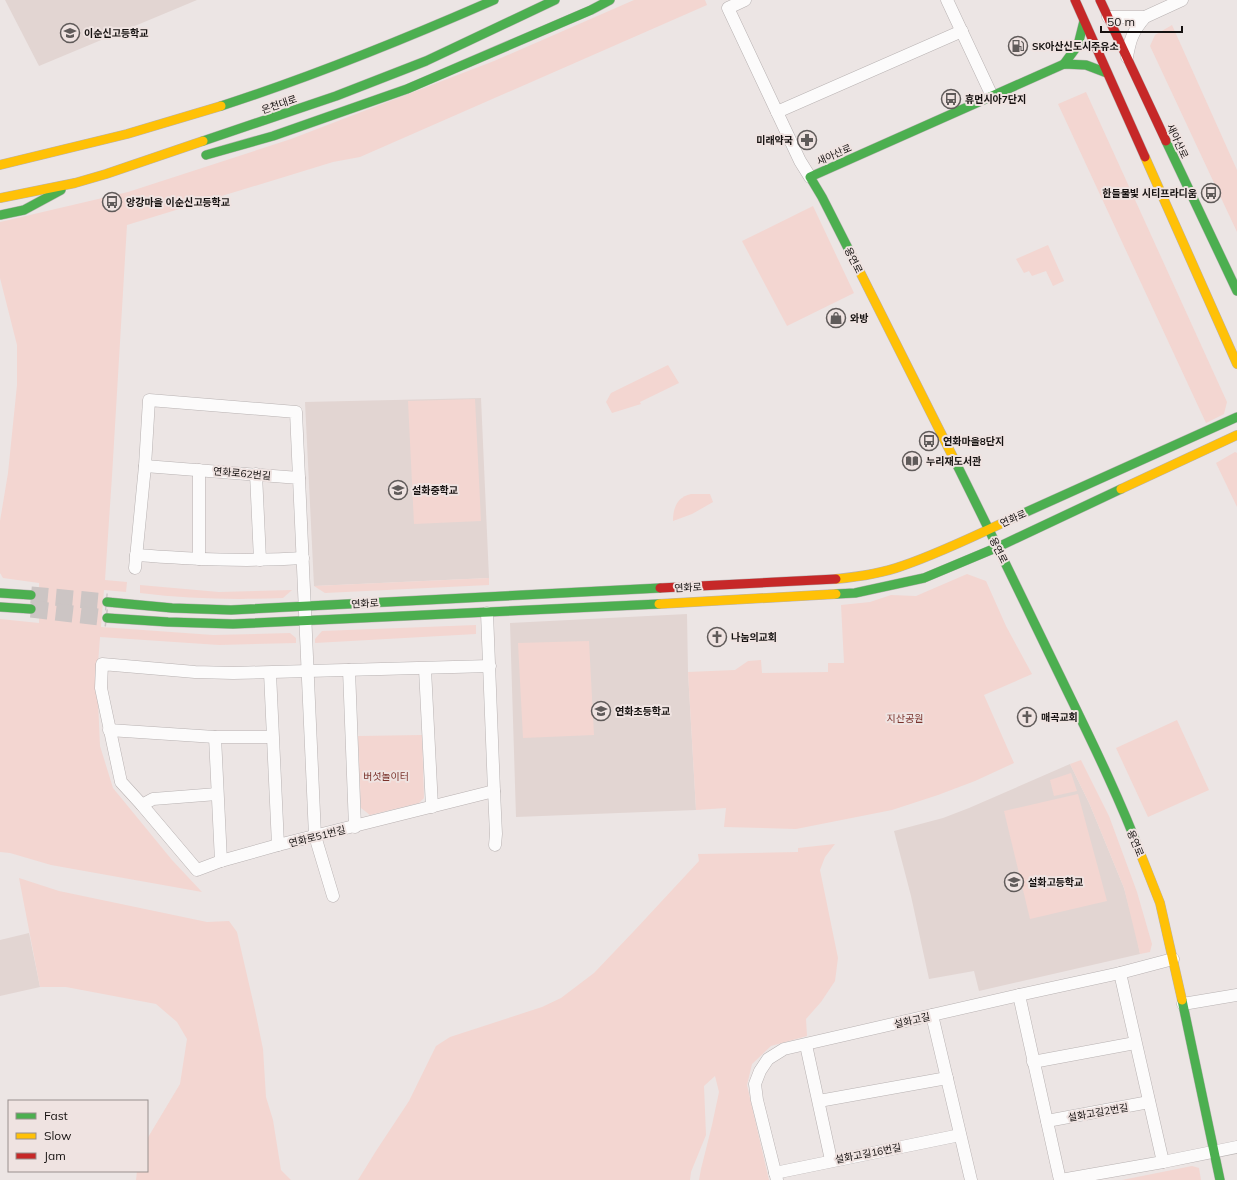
<svg xmlns="http://www.w3.org/2000/svg" width="1237" height="1180" font-family="Mulish,'Noto Sans KR',sans-serif">
	<style>
		.built { fill: #e2d5d2 }
		.green { fill: #f3d6d1 }
		.lines { fill: none; stroke-linecap: round; stroke-linejoin: round }
		.secondary-tunnel { stroke: #ccc5c4; stroke-width: 17; stroke-dasharray: 17 8; stroke-linecap: butt }
		.street-casing { stroke: #b8b2b2; stroke-width: 13 }
		.fast-casing { stroke: #b8b2b2; stroke-width: 10 }
		.slow-casing { stroke: #b8b2b2; stroke-width: 10 }
		.jam-casing { stroke: #b8b2b2; stroke-width: 10 }
		.street { stroke: #fcfbfb; stroke-width: 12 }
		.fast { stroke: #4caf50; stroke-width: 9 }
		.slow { stroke: #ffc107; stroke-width: 9 }
		.jam { stroke: #c62828; stroke-width: 9 }
		.labels { text-anchor: middle; stroke-width: 4; stroke-linejoin: round; paint-order: stroke }
		.poi-label { font-size: 10px; font-weight: bold; fill: #151110; stroke: #efe3e1; text-anchor: start }
		.street-label { font-size: 10px; fill: #151110; stroke: #efe3e1 }
		.park-label { font-size: 10px; fill: #7a332c; stroke: #efe3e1 }
	</style>
	<rect width="100%" height="100%" fill="#ece5e4"/>
	<g class="built">
		<polygon points="5,0 197,0 39,66"/>
		<polygon points="481,398 489,578 314,586 305,402"/>
		<polygon points="687,614 688,672 696,810 516,817 510,623"/>
		<polygon points="1070,764 1090,805 1124,888 1135,928 1140,954 979,991 974,971 929,979 911,896 894,831 943,818 969,808"/>
		<polygon points="29,933 40,987 0,996 0,940"/>
	</g>
	<g class="green">
		<polygon points="634,0 705,0 707,5 360,157 333,162 127,225 112,476 105,580 127,582 126,592 104,590 101,627 213,635 290,633 296,638 296,643 219,645 100,637 97,677 100,746 113,788 172,860 202,892 51,865 10,853 0,852 0,619 39,623 39,583 3,578 0,573 0,521 8,473 17,385 17,345 0,278 0,222 128,192 291,139 494,61"/>
		<polygon points="1172,25 1237,170 1237,232 1150,46 1155,35"/>
		<polygon points="1086,92 1227,402 1224,414 1206,423 1058,104"/>
		<polygon points="813,206 854,293 787,326 742,241"/>
		<polygon points="1048,245 1064,281 1053,286 1046,271 1032,276 1029,271 1024,273 1016,259"/>
		<polygon points="668,365 679,383 640,402 641,404 612,413 606,402 611,393"/>
		<polygon points="475,399 481,521 414,524 408,401"/>
		<polygon points="1235,452 1237,453 1237,507 1216,463"/>
		<path d="M691 494H710L713 502 692 514 673 521C673 508 677 497 691 494Z"/>
		<polygon points="967,574 986,581 1006,626 1032,674 984,695 1014,763 975,781 938,795 892,810 796,829 724,827 726,808 696,810 688,672 735,670 748,661 761,660 762,673 828,672 828,663 844,663 841,605 870,602 891,595 916,596"/>
		<polygon points="489,578 489,585 325,593 314,586"/>
		<path d="M140 585 219 592 292 590 283 598C235 600 188 599 140 593Z"/>
		<polygon points="476,625 476,634 315,643 315,639 322,631"/>
		<polygon points="589,641 594,735 523,738 518,643"/>
		<polygon points="1177,720 1209,790 1148,817 1116,748"/>
		<polygon points="422,735 424,798 419,803 370,815 361,808 358,736"/>
		<polygon points="1081,760 1109,816 1137,892 1152,944 1150,952 1140,954 1124,888 1090,805 1070,764"/>
		<polygon points="1071,773 1077,791 1054,796 1050,780"/>
		<polygon points="1078,794 1107,901 1030,919 1004,811"/>
		<polygon points="835,844 825,857 820,870 838,958 835,981 821,1002 806,1019 807,1036 771,1046 752,1064 747,1085 769,1180 699,1180 701,1169 712,1125 719,1092 715,1076 704,1086 706,1135 691,1172 690,1180 358,1180 376,1151 409,1101 436,1046 450,1037 542,1007 561,998 594,973 634,931 699,861 698,854 798,852 798,848"/>
		<polygon points="19,878 59,891 207,922 229,921 237,932 255,1010 263,1049 266,1097 273,1120 281,1170 291,1180 136,1180 137,1171 147,1171 147,1139 180,1084 187,1039 177,1022 156,1004 66,987 40,987"/>
		<polygon points="1192,1166 1199,1168 1201,1180 1122,1180"/>
	</g>
	<g class="lines">
		<g class="secondary-tunnel">
			<polyline points="31,595 107,602"/>
			<polyline points="31,609 107,618"/>
		</g>
		<defs>
			<g id="street">
				<polyline points="745,0 728,8 800,161 810,177"/>
				<polyline points="947,0 992,96"/>
				<polyline points="1108,17 1145,17 1182,0"/>
				<path d="M1127 57C1130 39 1133 31 1145 17"/>
				<polyline points="777,112 962,31"/>
				<polyline points="145,466 149,400 296,412 299,478"/>
				<polyline points="199,470 199,559"/>
				<polyline points="256,474 260,560"/>
				<path d="M136 555C192 559 247 562 303 558"/>
				<polyline points="135,568 145,466 299,478 315,836 333,896"/>
				<polyline points="487,613 494,791 278,845 221,861 197,870 142,805 121,782 101,688 102,664 195,672 233,673 490,666"/>
				<polyline points="425,669 432,807"/>
				<polyline points="349,670 355,827"/>
				<polyline points="270,673 278,845"/>
				<polyline points="109,730 215,737 272,737"/>
				<polyline points="215,737 221,861"/>
				<polyline points="494,791 496,834 495,845"/>
				<polyline points="142,805 153,799 217,794"/>
				<polyline points="1120,973 1163,1162"/>
				<polyline points="1019,995 1060,1180"/>
				<polyline points="1183,1004 1237,995"/>
				<polyline points="932,1015 971,1180"/>
				<polyline points="806,1045 831,1160"/>
				<polyline points="1033,1062 1135,1043"/>
				<polyline points="819,1101 947,1078"/>
				<polyline points="1047,1121 1149,1102"/>
				<polyline points="775,1173 960,1135"/>
				<polyline points="777,1180 757,1100 755,1084 760,1071 768,1059 784,1049 1019,995 1120,973 1173,959"/>
				<polyline points="1061,1180 1163,1162 1237,1147"/>
			</g>
			<g id="fast">
				<polyline points="1064,64 1078,45 1084,21"/>
				<path d="M221 106C314 76 405 39 494 0"/>
				<polyline points="203,141 336,96 426,61 555,0"/>
				<polyline points="1166,141 1237,291"/>
				<polyline points="206,155 273,136 407,89 591,10 610,0"/>
				<polyline points="0,215 24,210 61,190"/>
				<polyline points="856,264 822,197 810,177 1064,64 1086,65 1107,73"/>
				<path d="M955 461C991 533 1026 606 1061 678 1089 736 1118 794 1141 855"/>
				<polyline points="1013,518 1237,417"/>
				<polyline points="0,593 31,595"/>
				<polyline points="836,594 855,593 924,578 998,547 1121,489"/>
				<polyline points="107,602 172,608 231,610 660,588"/>
				<polyline points="0,607 31,609"/>
				<polyline points="107,618 168,622 233,624 659,604"/>
				<polyline points="1182,1000 1220,1180"/>
			</g>
			<g id="slow">
				<polyline points="1145,157 1237,364"/>
				<polyline points="0,165 127,134 221,106"/>
				<polyline points="0,198 75,183 106,174 203,141"/>
				<polyline points="856,264 955,461"/>
				<polyline points="1121,489 1237,435"/>
				<path d="M836 579C856 577 883 573 902 566 940 553 977 535 1013 518"/>
				<polyline points="659,604 836,594"/>
				<polyline points="1141,855 1160,903 1182,1000"/>
			</g>
			<g id="jam">
				<polyline points="1075,0 1145,157"/>
				<polyline points="1100,0 1166,141"/>
				<polyline points="660,588 836,579"/>
			</g>
		</defs>
		<use href="#street" class="street-casing"/>
		<use href="#fast" class="fast-casing"/>
		<use href="#slow" class="slow-casing"/>
		<use href="#jam" class="jam-casing"/>
		<use href="#street" class="street"/>
		<use href="#fast" class="fast"/>
		<use href="#slow" class="slow"/>
		<use href="#jam" class="jam"/>
	</g>
	<defs>
		<symbol id="school-ring" viewBox="-11 -11 22 22"><circle r="9.5" fill="#efe3e1" stroke="#605b5a" stroke-width="1.5"/><path d="M0-5L7-2L0 1L-7-2ZM-4 1L0 2.5L4 1V4Q0 6-4 4Z" fill="#605b5a"/></symbol>
		<symbol id="fuel-ring" viewBox="-11 -11 22 22"><circle r="9.5" fill="#efe3e1" stroke="#605b5a" stroke-width="1.5"/><path d="M-5.5-6h7V0h2V4h1.3V-2.5L3-4.5l.8-.8L6-3V5H2.5V1h-1V6h-7ZM-4.2-4.7v3.2H.2V-4.7Z" fill="#605b5a"/></symbol>
		<symbol id="bus-ring" viewBox="-11 -11 22 22"><circle r="9.5" fill="#efe3e1" stroke="#605b5a" stroke-width="1.5"/><path d="M-5-6H5V4H4V6H2V4H-2V6H-4V4H-5ZM-3.5-4V0h7V-4ZM-3.5 1.2v1.5H-2V1.2ZM2 1.2v1.5H3.5V1.2Z" fill="#605b5a"/></symbol>
		<symbol id="pharmacy-ring" viewBox="-11 -11 22 22"><circle r="9.5" fill="#efe3e1" stroke="#605b5a" stroke-width="1.5"/><path d="M-2-6h4v4h4v4h-4v4h-4v-4h-4v-4h4Z" fill="#605b5a"/></symbol>
		<symbol id="shop-ring" viewBox="-11 -11 22 22"><circle r="9.5" fill="#efe3e1" stroke="#605b5a" stroke-width="1.5"/><path d="M-5-2.5h2.3a2.7 3.5 0 0 1 5.4 0H5L5.5 6h-11ZM-1.5-2.5h3a1.5 2.3 0 0 0-3 0Z" fill="#605b5a"/></symbol>
		<symbol id="library-ring" viewBox="-11 -11 22 22"><circle r="9.5" fill="#efe3e1" stroke="#605b5a" stroke-width="1.5"/><path d="M-6-4Q-3-5.5-.7-3.5V5Q-3 3-6 4ZM6-4Q3-5.5 .7-3.5V5Q3 3 6 4Z" fill="#605b5a"/></symbol>
		<symbol id="church-ring" viewBox="-11 -11 22 22"><circle r="9.5" fill="#efe3e1" stroke="#605b5a" stroke-width="1.5"/><path d="M-1.2-6h2.4v3.5h3.3v2.4h-3.3V6h-2.4V-.1h-3.3v-2.4h3.3Z" fill="#605b5a"/></symbol>
	</defs>
	<g fill-rule="evenodd">
		<use href="#school-ring" x="59" y="22" width="22" height="22"/>
		<use href="#fuel-ring" x="1007" y="35" width="22" height="22"/>
		<use href="#bus-ring" x="940" y="88" width="22" height="22"/>
		<use href="#pharmacy-ring" x="796" y="129" width="22" height="22"/>
		<use href="#bus-ring" x="1200" y="182" width="22" height="22"/>
		<use href="#bus-ring" x="101" y="191" width="22" height="22"/>
		<use href="#shop-ring" x="825" y="307" width="22" height="22"/>
		<use href="#bus-ring" x="918" y="430" width="22" height="22"/>
		<use href="#library-ring" x="901" y="450" width="22" height="22"/>
		<use href="#school-ring" x="387" y="479" width="22" height="22"/>
		<use href="#church-ring" x="706" y="626" width="22" height="22"/>
		<use href="#school-ring" x="590" y="700" width="22" height="22"/>
		<use href="#church-ring" x="1016" y="706" width="22" height="22"/>
		<use href="#school-ring" x="1003" y="871" width="22" height="22"/>
	</g>
	<g class="labels">
		<g class="poi-label">
			<text x="84" y="37">이순신고등학교</text>
			<text x="1032" y="50">SK아산신도시주유소</text>
			<text x="965" y="103">휴먼시아7단지</text>
			<text x="793" y="144" text-anchor="end">미래약국</text>
			<text x="1197" y="197" text-anchor="end">한들물빛 시티프라디움</text>
			<text x="126" y="206">앙강마을 이순신고등학교</text>
			<text x="850" y="322">와방</text>
			<text x="943" y="445">연화마을8단지</text>
			<text x="926" y="465">누리재도서관</text>
			<text x="412" y="494">설화중학교</text>
			<text x="731" y="641">나눔의교회</text>
			<text x="615" y="715">연화초등학교</text>
			<text x="1041" y="721">매곡교회</text>
			<text x="1028" y="886">설화고등학교</text>
		</g>
		<g class="street-label">
			<text transform="translate(279 104) rotate(-19)" y="4">온천대로</text>
			<text transform="translate(1178 141) rotate(65)" y="4">새아산로</text>
			<text transform="translate(834 154) rotate(-24)" y="4">새아산로</text>
			<text transform="translate(854 260) rotate(63)" y="4">용연로</text>
			<text transform="translate(242 473) rotate(5)" y="4">연화로62번길</text>
			<text transform="translate(1013 518) rotate(-24)" y="4">연화로</text>
			<text transform="translate(999 550) rotate(63)" y="4">용연로</text>
			<text transform="translate(688 587) rotate(-3)" y="4">연화로</text>
			<text transform="translate(365 603) rotate(-3)" y="4">연화로</text>
			<text transform="translate(317 836) rotate(-14)" y="4">연화로51번길</text>
			<text transform="translate(1136 843) rotate(68)" y="4">용연로</text>
			<text transform="translate(912 1020) rotate(-13)" y="4">설화고길</text>
			<text transform="translate(1098 1112) rotate(-10)" y="4">설화고길2번길</text>
			<text transform="translate(868 1153) rotate(-11)" y="4">설화고길16번길</text>
		</g>
		<g class="park-label">
			<text x="905" y="722">지산공원</text>
			<text x="386" y="780">버섯놀이터</text>
		</g>
	</g>
	<rect x="8" y="1100" width="140" height="72" fill="#efe3e1" stroke="#988f8d"/>
	<rect x="16" y="1113" width="20" height="6" fill="#4caf50" stroke="#988f8d"/>
	<text x="44" y="1120" font-size="12" fill="#151110">Fast</text>
	<rect x="16" y="1133" width="20" height="6" fill="#ffc107" stroke="#988f8d"/>
	<text x="44" y="1140" font-size="12" fill="#151110">Slow</text>
	<rect x="16" y="1153" width="20" height="6" fill="#c62828" stroke="#988f8d"/>
	<text x="44" y="1160" font-size="12" fill="#151110">Jam</text>
	<path d="M1101 26v6h81v-6" fill="none" stroke="#151110" stroke-width="2"/>
	<text x="1107" y="26" font-size="12" fill="#151110" stroke="#efe3e1" stroke-width="3" paint-order="stroke">50 m</text>
</svg>
